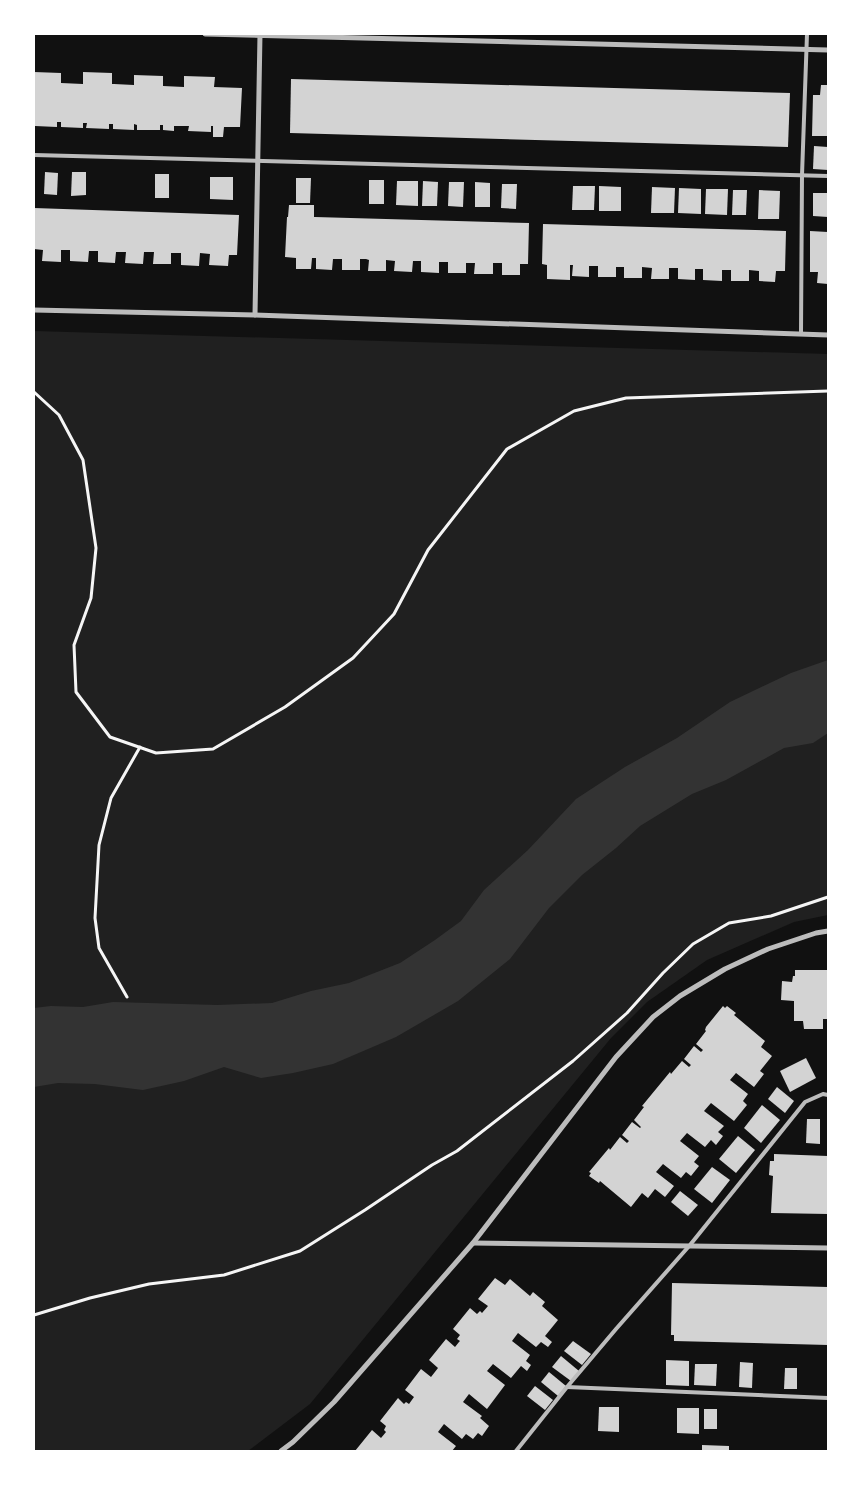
<svg xmlns="http://www.w3.org/2000/svg" width="862" height="1485" font-family="'Roboto Condensed',sans-serif">
	<style>
		.green { fill: #202020 }
		.water { fill: #333 }
		.building { fill: #d3d3d3 }
		.lines { fill: none; stroke-linecap: round; stroke-linejoin: round }
		.path { stroke: #f5f5f5; stroke-width: 3 }
		.service { stroke: #bcbcbc; stroke-width: 4 }
		.minor { stroke: #bcbcbc; stroke-width: 5 }
	</style>
	<rect width="100%" height="100%" fill="#111"/>
	<polygon class="green" points="34,331 828,354 828,915 794,922 707,960 647,1002 611,1038 310,1404 248,1451 34,1451"/>
	<polygon class="water" points="828,660 828,733 813,743 784,748 726,780 692,794 640,826 616,848 582,875 549,908 510,959 458,1001 396,1037 333,1064 293,1073 261,1078 224,1067 184,1081 143,1090 95,1084 58,1083 34,1087 34,1008 51,1006 83,1007 113,1002 217,1005 272,1003 311,991 349,983 400,963 435,940 461,921 484,890 528,850 576,799 625,767 677,738 730,702 791,673"/>
	<g class="building">
		<polygon points="34,72 61,73 61,83 83,84 83,72 112,73 112,84 114,84 134,85 134,75 163,76 163,86 184,87 184,76 215,77 214,87 242,88 240,127 224,127 223,137 213,137 213,126 211,126 211,132 188,131 189,126 174,126 174,131 163,130 163,125 160,125 160,130 137,130 137,125 134,124 134,130 113,129 113,124 109,124 109,129 86,128 87,123 83,123 83,128 61,127 61,122 57,122 57,127 35,126 35,122 34,122"/>
		<polygon points="291,79 790,93 788,147 290,133"/>
		<polygon points="821,85 828,85 828,136 812,136 813,95 820,95"/>
		<polygon points="814,146 828,147 828,170 813,169"/>
		<polygon points="45,172 58,173 57,195 44,194"/>
		<polygon points="72,172 86,172 86,195 71,196"/>
		<rect x="155" y="174" width="14" height="24"/>
		<polygon points="210,177 233,177 233,200 210,199"/>
		<polygon points="296,178 311,178 310,203 296,203"/>
		<rect x="369" y="180" width="15" height="24"/>
		<polygon points="397,181 418,181 418,206 396,205"/>
		<polygon points="423,181 438,182 437,206 422,206"/>
		<polygon points="449,182 464,182 463,207 448,206"/>
		<polygon points="475,182 490,183 490,207 475,207"/>
		<polygon points="502,184 517,184 516,209 501,208"/>
		<polygon points="573,186 595,186 594,210 572,210"/>
		<polygon points="599,186 621,187 621,211 599,211"/>
		<polygon points="652,187 675,188 674,213 651,213"/>
		<polygon points="679,188 701,189 701,214 678,213"/>
		<polygon points="706,189 728,189 727,215 705,214"/>
		<polygon points="733,190 747,190 746,215 732,215"/>
		<polygon points="759,190 780,191 779,219 758,219"/>
		<polygon points="813,193 828,193 828,217 813,216"/>
		<polygon points="289,205 314,205 314,217 315,217 529,223 528,264 520,264 520,275 502,275 502,263 493,263 493,274 474,274 475,263 466,263 466,273 448,273 448,262 439,262 439,273 421,272 421,261 413,261 412,272 394,271 395,261 386,260 386,271 368,271 369,260 366,259 360,259 360,270 342,270 342,259 333,259 332,270 316,269 316,258 312,258 311,269 296,269 296,258 285,257 287,217 288,217"/>
		<polygon points="34,208 239,215 237,255 229,255 228,266 209,265 210,254 200,253 199,266 181,265 181,253 171,253 171,264 153,264 154,252 144,252 143,264 125,263 126,252 116,252 115,263 98,262 98,251 89,251 88,262 70,261 70,250 61,250 61,262 42,261 43,250 34,249"/>
		<polygon points="543,224 786,231 785,271 776,271 775,282 759,281 759,271 749,270 749,281 731,281 731,270 722,270 722,281 703,280 703,269 695,269 695,280 678,279 678,268 669,268 669,279 651,279 652,268 642,267 642,278 624,278 624,267 616,267 616,277 598,277 598,266 589,266 589,277 572,276 573,265 570,265 570,280 547,279 547,265 542,264"/>
		<polygon points="810,231 828,232 828,284 817,283 818,272 810,272"/>
		<polygon points="795,970 828,970 828,1019 823,1019 823,1029 804,1029 803,1021 794,1021 794,1001 781,1000 782,981 792,982 793,976 795,976"/>
		<polygon points="723,1006 725,1008 727,1006 736,1013 734,1015 765,1041 761,1047 772,1056 760,1071 764,1074 754,1087 736,1073 730,1080 748,1094 743,1101 747,1105 734,1121 711,1103 704,1111 724,1126 718,1132 723,1136 716,1145 711,1140 705,1147 687,1133 680,1141 699,1156 694,1162 699,1166 691,1176 686,1172 681,1178 663,1164 656,1172 674,1186 665,1197 655,1189 648,1198 642,1193 631,1207 600,1181 599,1183 589,1176 591,1173 589,1172 609,1148 610,1150 620,1137 627,1143 629,1141 622,1135 632,1122 640,1128 641,1127 634,1120 644,1107 642,1106 670,1072 671,1074 682,1061 689,1067 691,1065 684,1059 694,1046 701,1052 703,1050 696,1044 706,1031 705,1030 706,1027"/>
		<polygon points="806,1058 816,1078 790,1092 780,1071"/>
		<polygon points="777,1087 794,1101 785,1113 768,1099"/>
		<polygon points="762,1105 780,1120 761,1143 744,1128"/>
		<polygon points="807,1119 820,1119 820,1144 806,1143"/>
		<polygon points="738,1136 755,1150 736,1173 719,1159"/>
		<polygon points="774,1154 828,1156 828,1214 771,1213 773,1176 769,1175 770,1161 774,1161"/>
		<polygon points="712,1167 730,1180 712,1203 694,1189"/>
		<polygon points="680,1191 698,1205 688,1216 671,1202"/>
		<polygon points="495,1278 505,1285 510,1279 530,1296 533,1292 545,1302 542,1306 558,1320 545,1336 552,1342 548,1347 541,1342 536,1347 518,1333 512,1341 530,1355 526,1361 531,1365 527,1371 521,1366 511,1378 493,1364 487,1371 505,1385 487,1409 469,1394 463,1402 482,1416 480,1418 489,1426 482,1436 478,1433 473,1439 466,1434 462,1439 444,1424 438,1432 456,1446 452,1451 355,1451 372,1430 381,1438 386,1432 384,1430 386,1426 380,1421 398,1398 404,1404 406,1402 409,1404 414,1397 405,1390 421,1369 431,1377 438,1368 429,1360 446,1339 455,1347 459,1342 460,1341 457,1339 460,1335 453,1329 470,1308 477,1314 480,1311 482,1313 488,1306 478,1299"/>
		<polygon points="672,1283 828,1287 828,1345 674,1341 674,1335 671,1335"/>
		<polygon points="573,1341 591,1354 582,1365 564,1351"/>
		<polygon points="561,1356 579,1371 571,1381 552,1367"/>
		<polygon points="666,1360 689,1361 689,1386 666,1385"/>
		<polygon points="740,1362 753,1363 752,1388 739,1387"/>
		<polygon points="695,1364 717,1364 716,1386 694,1385"/>
		<polygon points="785,1368 797,1368 797,1389 784,1389"/>
		<polygon points="549,1372 566,1386 558,1396 541,1382"/>
		<polygon points="535,1386 553,1400 545,1410 527,1396"/>
		<polygon points="599,1407 619,1407 619,1432 598,1431"/>
		<polygon points="677,1408 699,1408 699,1434 677,1433"/>
		<rect x="704" y="1409" width="13" height="20"/>
		<polygon points="702,1445 729,1446 729,1451 702,1451"/>
	</g>
	<g class="lines">
		<g class="path">
			<polyline points="34,392 59,415 83,460 96,548 91,598 74,645 76,692 110,737 156,753 213,749 285,707 353,658 394,614 428,550 507,449 574,411 626,398 828,391"/>
			<polyline points="127,997 99,948 95,918 99,845 111,798 140,747"/>
			<polyline points="34,1315 90,1298 149,1284 224,1275 300,1251 365,1210 432,1165 457,1151 573,1061 627,1013 663,973 693,944 729,923 771,916 828,897"/>
		</g>
		<g class="service">
			<path d="M34 155C299 164 563 167 828 176"/>
			<polyline points="801,334 802,175 807,34"/>
			<polyline points="567,1387 828,1398"/>
			<polyline points="516,1451 567,1387 616,1329 690,1245 805,1102 823,1094 828,1095"/>
		</g>
		<g class="minor">
			<polyline points="205,34 828,50"/>
			<polyline points="34,310 255,315 828,335"/>
			<polyline points="255,315 260,34"/>
			<polyline points="473,1243 828,1248"/>
			<polyline points="281,1451 293,1442 334,1402 473,1243 616,1057 653,1017 680,996 725,969 768,949 816,933 828,931"/>
		</g>
	</g>
	<rect width="862" height="1485" fill="none" stroke="#ffffff" stroke-width="70"/>
</svg>
